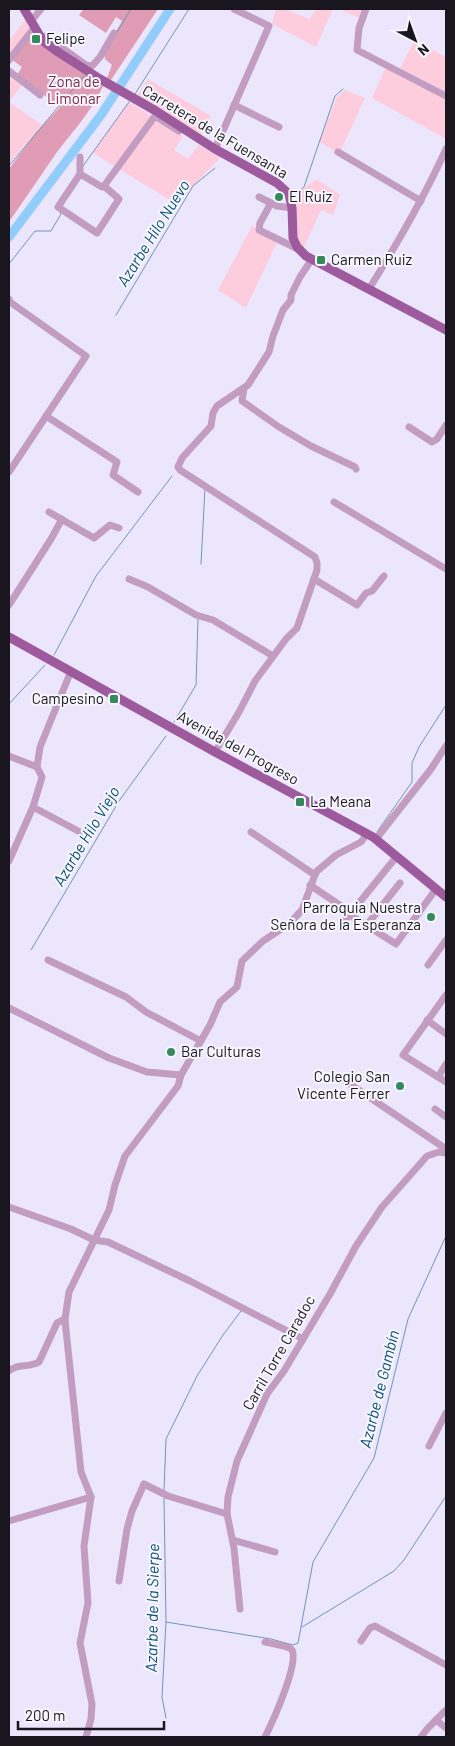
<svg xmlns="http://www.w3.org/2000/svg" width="455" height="1746" font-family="Barlow,sans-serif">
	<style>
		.green { fill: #fdccdd }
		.forest { fill: #e09cb5 }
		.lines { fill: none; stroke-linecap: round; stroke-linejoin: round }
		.stream { stroke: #6e95b9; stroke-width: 1 }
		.river { stroke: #92ccfa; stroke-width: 9 }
		.minor { stroke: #c29dc1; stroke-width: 7 }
		.major { stroke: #9d5a9d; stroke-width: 9 }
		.poi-dot { fill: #348a5d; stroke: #f7f6fc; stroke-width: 2 }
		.labels { text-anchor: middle; stroke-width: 4; stroke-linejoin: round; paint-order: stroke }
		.poi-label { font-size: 15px; fill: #191620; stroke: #f7f6fc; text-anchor: start }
		.park-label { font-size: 15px; fill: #7b2b4f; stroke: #f7f6fc }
		.street-label { font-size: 15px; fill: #191620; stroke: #f7f6fc }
		.water-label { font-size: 16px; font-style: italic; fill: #0a507a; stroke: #f7f6fc }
	</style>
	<rect width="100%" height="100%" fill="#ece6fd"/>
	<g class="green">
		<polygon points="276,9 286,9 309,19 317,9 333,9 316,47 272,24"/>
		<polygon points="339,9 366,9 362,19"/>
		<polygon points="26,19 31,27 9,57 9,41"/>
		<polygon points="415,40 446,57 446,92 400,68"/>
		<polygon points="386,67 446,99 446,139 372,98"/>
		<polygon points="9,75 22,85 9,102 42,125 9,164"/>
		<polygon points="148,79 211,116 201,135 137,96"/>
		<polygon points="345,90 365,98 342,148 338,152 319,142 337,97"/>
		<polygon points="129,102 183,136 174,150 188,159 199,145 220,158 193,186 178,205 93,153"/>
		<path d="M318 180 340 195 333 215 321 210 303 249 297 240 295 196C302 191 310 181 318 180Z"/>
		<polygon points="252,226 278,240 246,308 218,290"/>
	</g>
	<g class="forest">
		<polygon points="84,9 158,9 111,80 107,78 112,65 105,59 104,52 122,21 116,17 106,33 79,15"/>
		<path d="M34 33 43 44 103 86C92 111 73 131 57 152 41 175 25 199 9 222V169L34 135 60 107 17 75 22 67 11 59Z"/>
	</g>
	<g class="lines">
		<g class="stream">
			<polyline points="117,32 131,9"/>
			<polyline points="135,94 189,9"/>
			<polyline points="9,166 84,76"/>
			<polyline points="83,166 129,102"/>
			<polyline points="299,191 304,187 335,96 343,89"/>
			<polyline points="9,264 35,231 51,231 61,214 60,212"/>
			<polyline points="116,315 193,186 215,168"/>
			<polyline points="201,564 205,488"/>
			<polyline points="54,655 96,576 172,476"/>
			<polyline points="9,704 45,665"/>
			<polyline points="174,722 196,685 198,619"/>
			<polyline points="377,832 412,782 412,763 419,747 446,705"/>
			<polyline points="31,950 119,801 166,736"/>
			<polyline points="164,1490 166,1439 197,1376 223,1335 241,1311"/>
			<polyline points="164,1498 166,1622 162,1697 166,1718"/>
			<polyline points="166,1622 271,1639 293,1645 298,1643 313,1562 374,1458 408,1319 446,1236"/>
			<polyline points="302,1627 394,1571 404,1560 446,1496"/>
		</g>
		<polyline class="river" points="9,237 101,115 170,9"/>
		<g class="minor">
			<polyline points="366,9 359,28 357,50 446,96"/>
			<polyline points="31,21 41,9"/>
			<polyline points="41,37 46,36 86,65 92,66 100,57 114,33"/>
			<polyline points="9,60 35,27"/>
			<polyline points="9,71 40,95"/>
			<polyline points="234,105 279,127"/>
			<polyline points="215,149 269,26 234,9"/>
			<polyline points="338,152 421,201"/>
			<polyline points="80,157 80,174 102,187 104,186 155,116 179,131"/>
			<polyline points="80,174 58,207 97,233 119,199 104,186"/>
			<polyline points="259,197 277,206 292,208"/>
			<polyline points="271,203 260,223 259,230 300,250"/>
			<path d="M369 289C397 244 424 198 446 149"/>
			<polyline points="9,299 10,302 86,356 9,472"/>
			<polyline points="244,388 242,401 279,427 311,446 355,467 356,469"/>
			<polyline points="46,416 117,462 113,475 138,492"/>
			<polyline points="409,427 432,442 437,439 446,425"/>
			<polyline points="334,502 446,569"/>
			<polyline points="49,512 94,538 110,525 119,528"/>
			<polyline points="129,579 148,587 196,615 213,620 273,656"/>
			<polyline points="314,579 357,605 366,593 372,591 384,576"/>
			<polyline points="9,605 51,539 62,519"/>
			<polyline points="215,752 239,712 255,681 286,639 297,628 317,570 317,563 315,557 180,470 178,467 182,458 211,426 213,413 217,406 248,385 269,352 273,336 283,310 291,300 291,295 300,277 312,259"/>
			<polyline points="9,756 37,767 40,747 71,671"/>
			<polyline points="33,807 80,832"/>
			<polyline points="251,832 315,875"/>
			<polyline points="376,839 431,769 446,746"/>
			<polyline points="9,861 33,807 42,777 37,767"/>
			<polyline points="310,885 344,908 350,915 396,944 436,889"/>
			<polyline points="342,924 397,856"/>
			<polyline points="366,926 400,883"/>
			<polyline points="48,960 126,997 146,1012 201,1041"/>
			<polyline points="428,965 446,940"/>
			<polyline points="446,995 403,1055 446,1082"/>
			<polyline points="9,1008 109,1058 147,1072 181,1075"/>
			<polyline points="427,1020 446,1034"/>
			<polyline points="338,1076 446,1149"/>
			<polyline points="438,1077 446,1064"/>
			<polyline points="435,1109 446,1117"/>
			<polyline points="9,1207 71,1229 94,1240 108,1242 190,1281 303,1339"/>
			<path d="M9 1371C18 1363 29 1368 39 1362L57 1323 65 1319"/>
			<polyline points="429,1446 446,1413"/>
			<polyline points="9,1521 91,1497"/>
			<polyline points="233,1540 275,1552"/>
			<polyline points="119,1581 127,1529 132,1511 144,1484 168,1496 227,1514"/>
			<polyline points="240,1609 234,1548 227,1514 228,1497 237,1461 267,1394 284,1371 330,1294 356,1246 382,1207 427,1156 439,1152 446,1153"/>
			<polyline points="361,1641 370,1628 375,1626 446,1665"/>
			<path d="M265 1642C272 1644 285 1645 291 1649 302 1658 271 1725 265 1737"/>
			<polyline points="436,1720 446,1728"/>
			<polyline points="86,1737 91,1719 92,1704 80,1643 88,1603 84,1546 91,1497 81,1472 66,1330 65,1319 69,1292 109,1210 115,1185 125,1156 178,1086 181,1075 210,1025 220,1002 237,987 242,961 263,941 289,924 302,910 316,872 336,855 361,842 367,834"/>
			<polyline points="421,1737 427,1729 446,1710"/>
		</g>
		<g class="major">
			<polyline points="24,9 43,41 58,52 100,79 156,111 215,149 277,183 289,194 292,208 293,238 297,247 306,256 446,330"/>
			<polyline points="9,637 215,752 373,837 446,897"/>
		</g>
	</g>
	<g class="poi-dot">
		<rect x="31" y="34" width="10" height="10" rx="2.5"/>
		<circle cx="279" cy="197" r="5"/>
		<rect x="316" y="255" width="10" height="10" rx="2.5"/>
		<rect x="109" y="694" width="10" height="10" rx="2.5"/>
		<rect x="295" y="797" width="10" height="10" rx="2.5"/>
		<circle cx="431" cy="917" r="5"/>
		<circle cx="171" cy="1052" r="5"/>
		<circle cx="400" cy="1086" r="5"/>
	</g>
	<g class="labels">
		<g class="poi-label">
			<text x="46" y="44">Felipe</text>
			<text x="289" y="202">El Ruiz</text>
			<text x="331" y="265">Carmen Ruiz</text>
			<text x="104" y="704" text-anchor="end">Campesino</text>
			<text x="310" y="807">La Meana</text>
			<text x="421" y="913" text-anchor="end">Parroquia Nuestra<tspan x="421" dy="17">Señora de la Esperanza</tspan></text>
			<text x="181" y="1057">Bar Culturas</text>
			<text x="390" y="1082" text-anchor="end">Colegio San<tspan x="390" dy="17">Vicente Ferrer</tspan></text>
		</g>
		<g class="park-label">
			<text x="74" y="87">Zona de<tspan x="74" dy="17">Limonar</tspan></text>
		</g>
		<g class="street-label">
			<text transform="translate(215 132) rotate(31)" y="5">Carretera de la Fuensanta</text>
			<text transform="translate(238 748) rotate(29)" y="5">Avenida del Progreso</text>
			<text transform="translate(279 1353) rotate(-60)" y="5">Carril Torre Caradoc</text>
		</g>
		<g class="water-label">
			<text transform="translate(153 233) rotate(-58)" y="6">Azarbe Hilo Nuevo</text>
			<text transform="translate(86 836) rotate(-59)" y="6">Azarbe Hilo Viejo</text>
			<text transform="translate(379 1389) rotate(-76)" y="6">Azarbe de Gambín</text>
			<text transform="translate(152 1608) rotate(-89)" y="6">Azarbe de la Sierpe</text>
		</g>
	</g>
	<rect width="455" height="1746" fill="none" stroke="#191620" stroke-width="20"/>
	<g transform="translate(415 40) rotate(139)" stroke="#f7f6fc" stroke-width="4" paint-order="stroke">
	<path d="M0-4L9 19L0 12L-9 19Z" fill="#191620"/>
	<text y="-8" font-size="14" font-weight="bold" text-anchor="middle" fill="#191620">N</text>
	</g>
	<path d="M18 1721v8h146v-8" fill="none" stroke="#191620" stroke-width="2.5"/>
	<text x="25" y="1721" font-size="15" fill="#191620" stroke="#f7f6fc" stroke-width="4" paint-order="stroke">200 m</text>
</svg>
